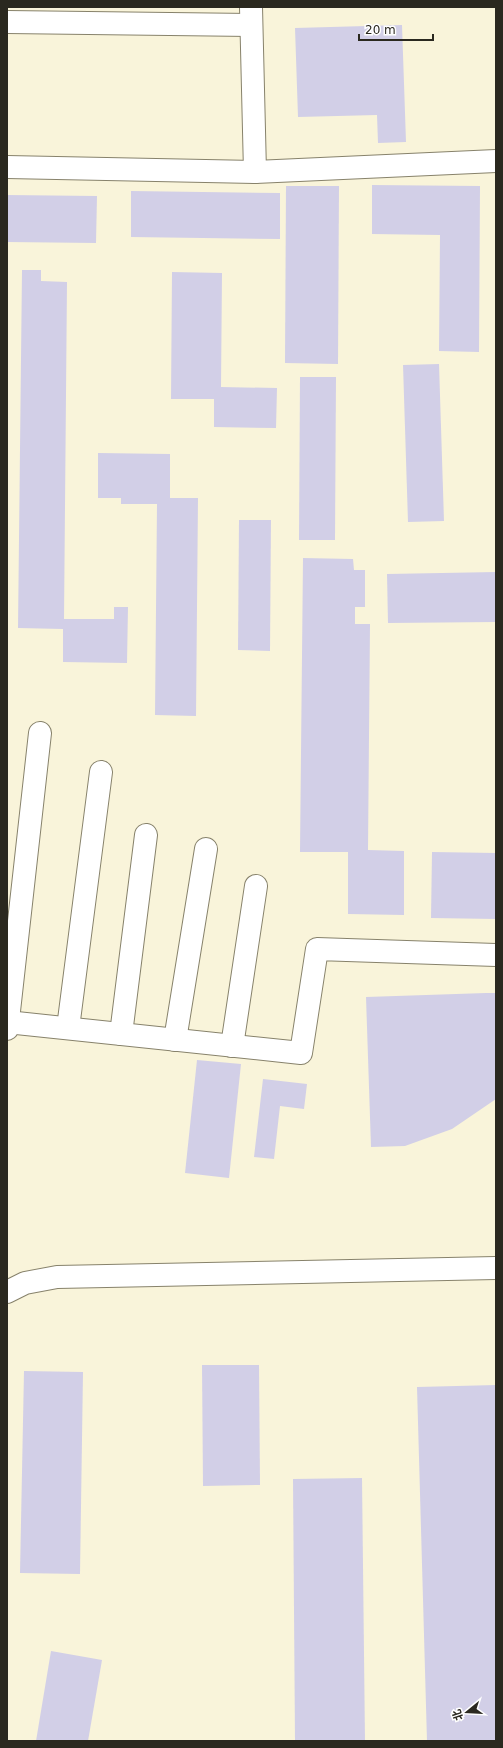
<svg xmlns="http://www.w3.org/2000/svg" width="503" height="1748" font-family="'DejaVu Sans','Noto Sans SC',sans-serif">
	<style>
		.building { fill: #d2cfe7 }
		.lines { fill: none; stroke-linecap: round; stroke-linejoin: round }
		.minor-casing { stroke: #87826b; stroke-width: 24 }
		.minor { stroke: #fff; stroke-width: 22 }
	</style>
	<rect width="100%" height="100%" fill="#f9f4da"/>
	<g class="building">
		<polygon points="402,25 406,142 378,143 377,115 298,117 295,28"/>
		<polygon points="372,185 480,186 479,352 439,351 440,235 372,234"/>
		<polygon points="286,186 339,186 338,364 285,363"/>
		<polygon points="131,191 280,193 280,239 131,237"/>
		<polygon points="7,195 97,196 96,243 7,242"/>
		<polygon points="22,270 41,270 41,281 67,282 64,619 114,619 114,607 128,607 127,663 63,662 63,629 18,628"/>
		<polygon points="172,272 222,273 221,387 277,388 276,428 214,427 214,399 171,399"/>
		<polygon points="439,364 444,521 408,522 403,365"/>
		<polygon points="300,377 336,377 335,540 299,540"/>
		<polygon points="98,453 170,454 170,498 198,498 196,716 155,715 157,504 121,504 121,498 98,498"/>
		<polygon points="239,520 271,520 270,651 238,650"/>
		<polygon points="303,558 353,559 354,570 365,570 365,607 355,607 355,624 370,624 368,850 404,851 404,915 348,914 348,852 300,852"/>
		<polygon points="496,572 496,622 388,623 387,574"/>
		<polygon points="432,852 496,853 496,919 431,918"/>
		<polygon points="486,993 496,993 496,1099 452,1129 405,1146 371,1147 366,997"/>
		<polygon points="197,1060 241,1064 229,1178 185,1173"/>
		<polygon points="263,1079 307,1084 304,1109 280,1106 274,1159 254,1157"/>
		<polygon points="202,1365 259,1365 260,1485 203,1486"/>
		<polygon points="24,1371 83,1372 80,1574 20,1573"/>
		<polygon points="496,1385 496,1741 427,1741 417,1387"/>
		<polygon points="362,1478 365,1741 295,1741 293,1479"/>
		<polygon points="51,1651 102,1660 88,1741 36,1741"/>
	</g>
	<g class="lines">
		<defs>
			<g id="minor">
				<polyline points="251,7 255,172"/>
				<polyline points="7,22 251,25"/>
				<polyline points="7,167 255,172 496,161"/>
				<polyline points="7,1022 301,1053 317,949 496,955"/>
				<polyline points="68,1028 101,772"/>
				<polyline points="7,1029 40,733"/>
				<polyline points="121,1034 146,835"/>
				<polyline points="175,1040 206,849"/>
				<polyline points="232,1046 256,886"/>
				<polyline points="7,1292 25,1283 57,1277 496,1268"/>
			</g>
		</defs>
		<use href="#minor" class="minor-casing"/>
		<use href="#minor" class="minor"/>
	</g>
	<rect width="503" height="1748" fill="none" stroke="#2a281f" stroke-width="16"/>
	<g transform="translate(467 1712) rotate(252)" stroke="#ffffff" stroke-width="3" paint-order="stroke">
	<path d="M0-3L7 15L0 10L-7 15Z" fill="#2a281f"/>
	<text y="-6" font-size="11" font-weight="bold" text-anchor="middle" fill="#2a281f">北</text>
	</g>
	<path d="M359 34v6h74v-6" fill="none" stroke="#2a281f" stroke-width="2"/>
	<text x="365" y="34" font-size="12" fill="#2a281f" stroke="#ffffff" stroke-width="3" paint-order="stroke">20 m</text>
</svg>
